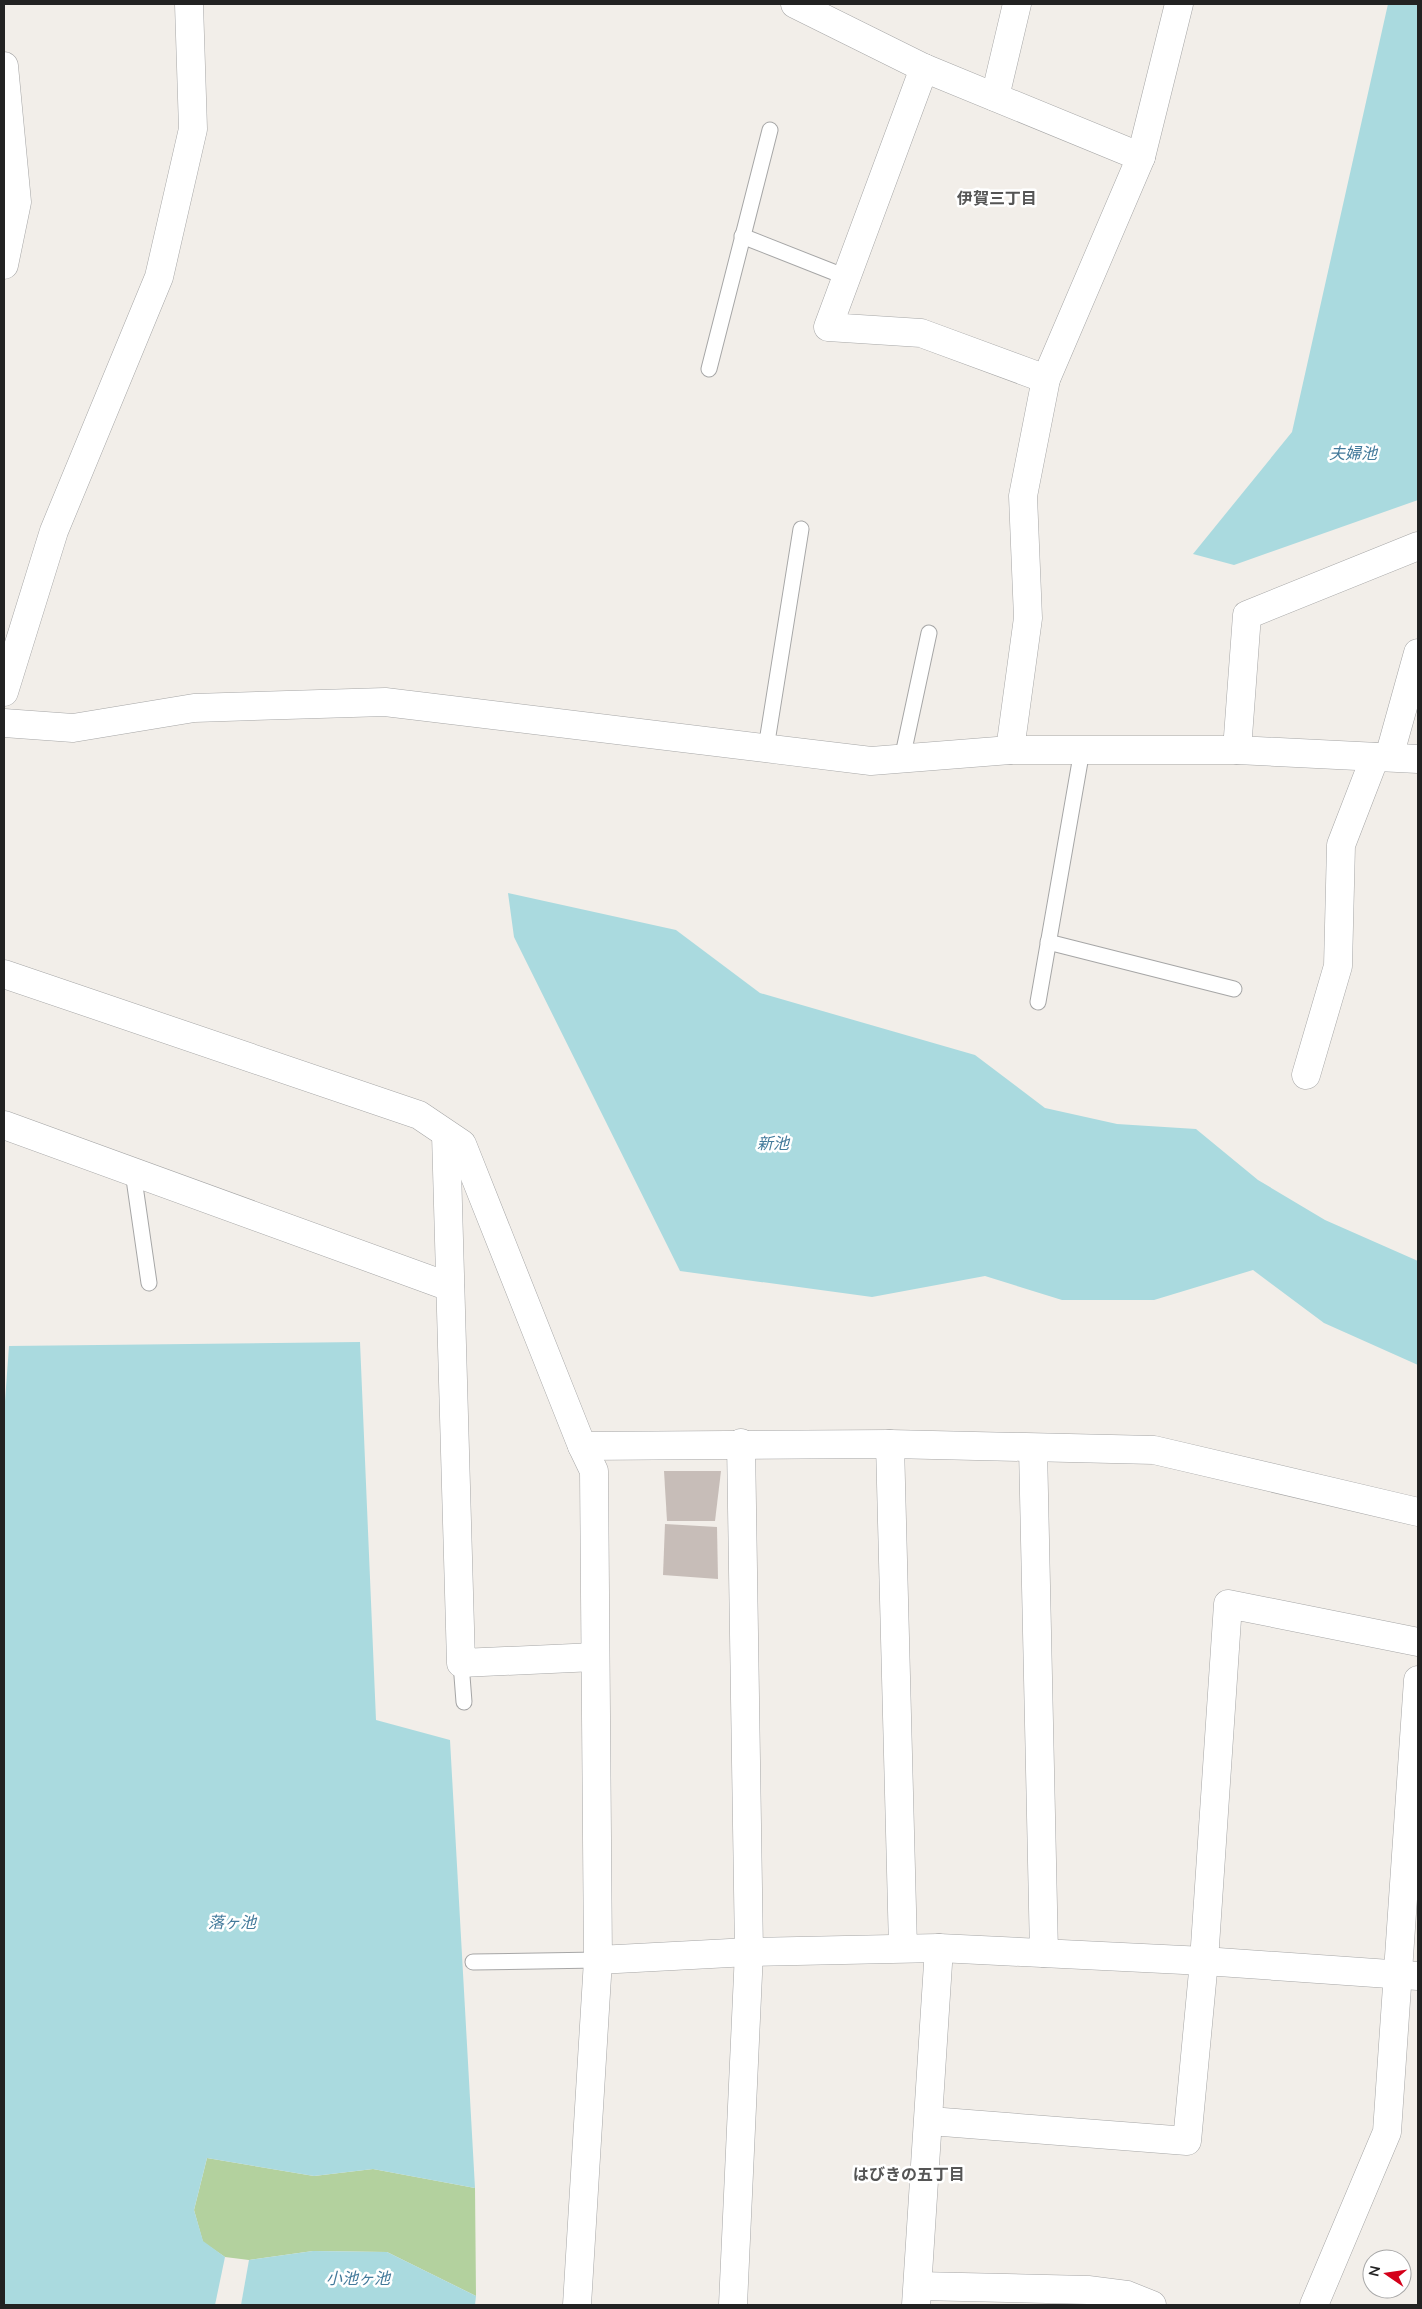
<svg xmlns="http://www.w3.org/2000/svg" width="1422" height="2309" font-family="'Nunito Sans','Noto Sans JP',sans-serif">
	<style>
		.forest { fill: #b3d19e }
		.water { fill: #aadadf }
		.building { fill: #c7bdb8 }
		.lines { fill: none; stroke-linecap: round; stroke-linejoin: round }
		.service-casing { stroke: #a6a6a6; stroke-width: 17 }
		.minor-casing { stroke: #a6a6a6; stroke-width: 29 }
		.service { stroke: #fff; stroke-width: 15 }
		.minor { stroke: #fff; stroke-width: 28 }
		.labels { text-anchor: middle; stroke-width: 5; stroke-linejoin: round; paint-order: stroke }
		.neighbourhood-label { font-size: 16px; font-weight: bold; fill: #555; stroke: #fff }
		.water-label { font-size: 16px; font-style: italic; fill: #437a9b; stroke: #fff }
	</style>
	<rect width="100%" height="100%" fill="#f2eee9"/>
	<polygon class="forest" points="207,2158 314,2176 373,2169 475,2188 476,2296 387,2252 313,2251 249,2260 225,2257 203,2242 194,2210"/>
	<g class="water">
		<polygon points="1388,4 1418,4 1418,500 1234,565 1193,554 1292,432"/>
		<polygon points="508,893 676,930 760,993 975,1055 1045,1108 1117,1124 1196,1129 1258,1180 1325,1220 1418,1261 1418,1365 1324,1323 1253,1270 1154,1300 1062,1300 985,1276 872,1297 680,1271 514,937"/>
		<polygon points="360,1342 376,1720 450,1740 475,2188 373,2169 314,2176 207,2158 194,2210 203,2241 225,2257 215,2305 4,2305 4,1415 9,1346"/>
		<polygon points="313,2251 387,2252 476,2296 475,2305 241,2305 249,2260"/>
	</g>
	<g class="building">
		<polygon points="664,1471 721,1471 715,1521 667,1521"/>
		<polygon points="665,1524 717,1527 718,1579 663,1575"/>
	</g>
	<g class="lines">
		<defs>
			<g id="service">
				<polyline points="742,236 846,277"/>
				<polyline points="709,369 770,130"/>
				<polyline points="766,748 801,529"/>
				<polyline points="902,759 929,633"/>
				<polyline points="1048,942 1234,989"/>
				<polyline points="1038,1002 1082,750"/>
				<polyline points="133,1172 149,1283"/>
				<polyline points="461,1663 464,1702"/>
				<polyline points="473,1962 598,1960"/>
			</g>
			<g id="minor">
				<polyline points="795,4 924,68 1141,157 1046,379 1023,496 1028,618 1010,750 1237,750 1418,759"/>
				<polyline points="4,66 17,202 4,265"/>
				<polyline points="924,68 828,327 921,333 1046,379"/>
				<polyline points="995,97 1017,4"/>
				<polyline points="1141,157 1179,4"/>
				<polyline points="4,692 54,531 159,277 193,129 189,4"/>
				<polyline points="4,723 73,728 194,708 385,702 871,761 1010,750"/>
				<polyline points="1237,750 1247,615 1418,546"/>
				<polyline points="1389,757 1418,653"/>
				<polyline points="4,974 419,1115 462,1144 582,1446 890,1444 1154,1450 1418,1512"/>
				<polyline points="1306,1075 1338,966 1341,845 1375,757"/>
				<polyline points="4,1125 450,1287"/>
				<polyline points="446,1134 461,1663 595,1657"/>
				<polyline points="890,1444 903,1948"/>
				<polyline points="1033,1448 1044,1953"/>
				<polyline points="598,1960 749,1952 939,1948 1204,1961 1418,1976"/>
				<polyline points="930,2121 1187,2141 1204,1961 1228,1604 1418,1642"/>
				<polyline points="918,2286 1088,2290 1127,2295 1152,2305"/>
				<polyline points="577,2305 598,1960 594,1471 582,1446"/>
				<polyline points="733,2305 749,1952 741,1443"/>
				<polyline points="916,2305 939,1948"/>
				<polyline points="1314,2305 1387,2132 1418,1680"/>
			</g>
		</defs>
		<use href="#service" class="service-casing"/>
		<use href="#minor" class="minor-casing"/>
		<use href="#service" class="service"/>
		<use href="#minor" class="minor"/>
	</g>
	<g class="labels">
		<g class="neighbourhood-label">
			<text x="997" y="204">伊賀三丁目</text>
			<text x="909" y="2180">はびきの五丁目</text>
		</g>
		<g class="water-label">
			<text x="1353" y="459">夫婦池</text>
			<text x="773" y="1149">新池</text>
			<text x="232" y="1928">落ヶ池</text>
			<text x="358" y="2284">小池ヶ池</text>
		</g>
	</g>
	<rect width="1422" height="2309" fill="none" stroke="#222222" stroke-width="10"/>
	<g transform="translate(1387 2274) rotate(283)"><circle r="24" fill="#ffffff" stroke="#a7a7a7"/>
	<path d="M0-4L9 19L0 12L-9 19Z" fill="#d4001a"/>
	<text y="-8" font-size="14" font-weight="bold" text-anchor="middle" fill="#222222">N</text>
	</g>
</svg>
